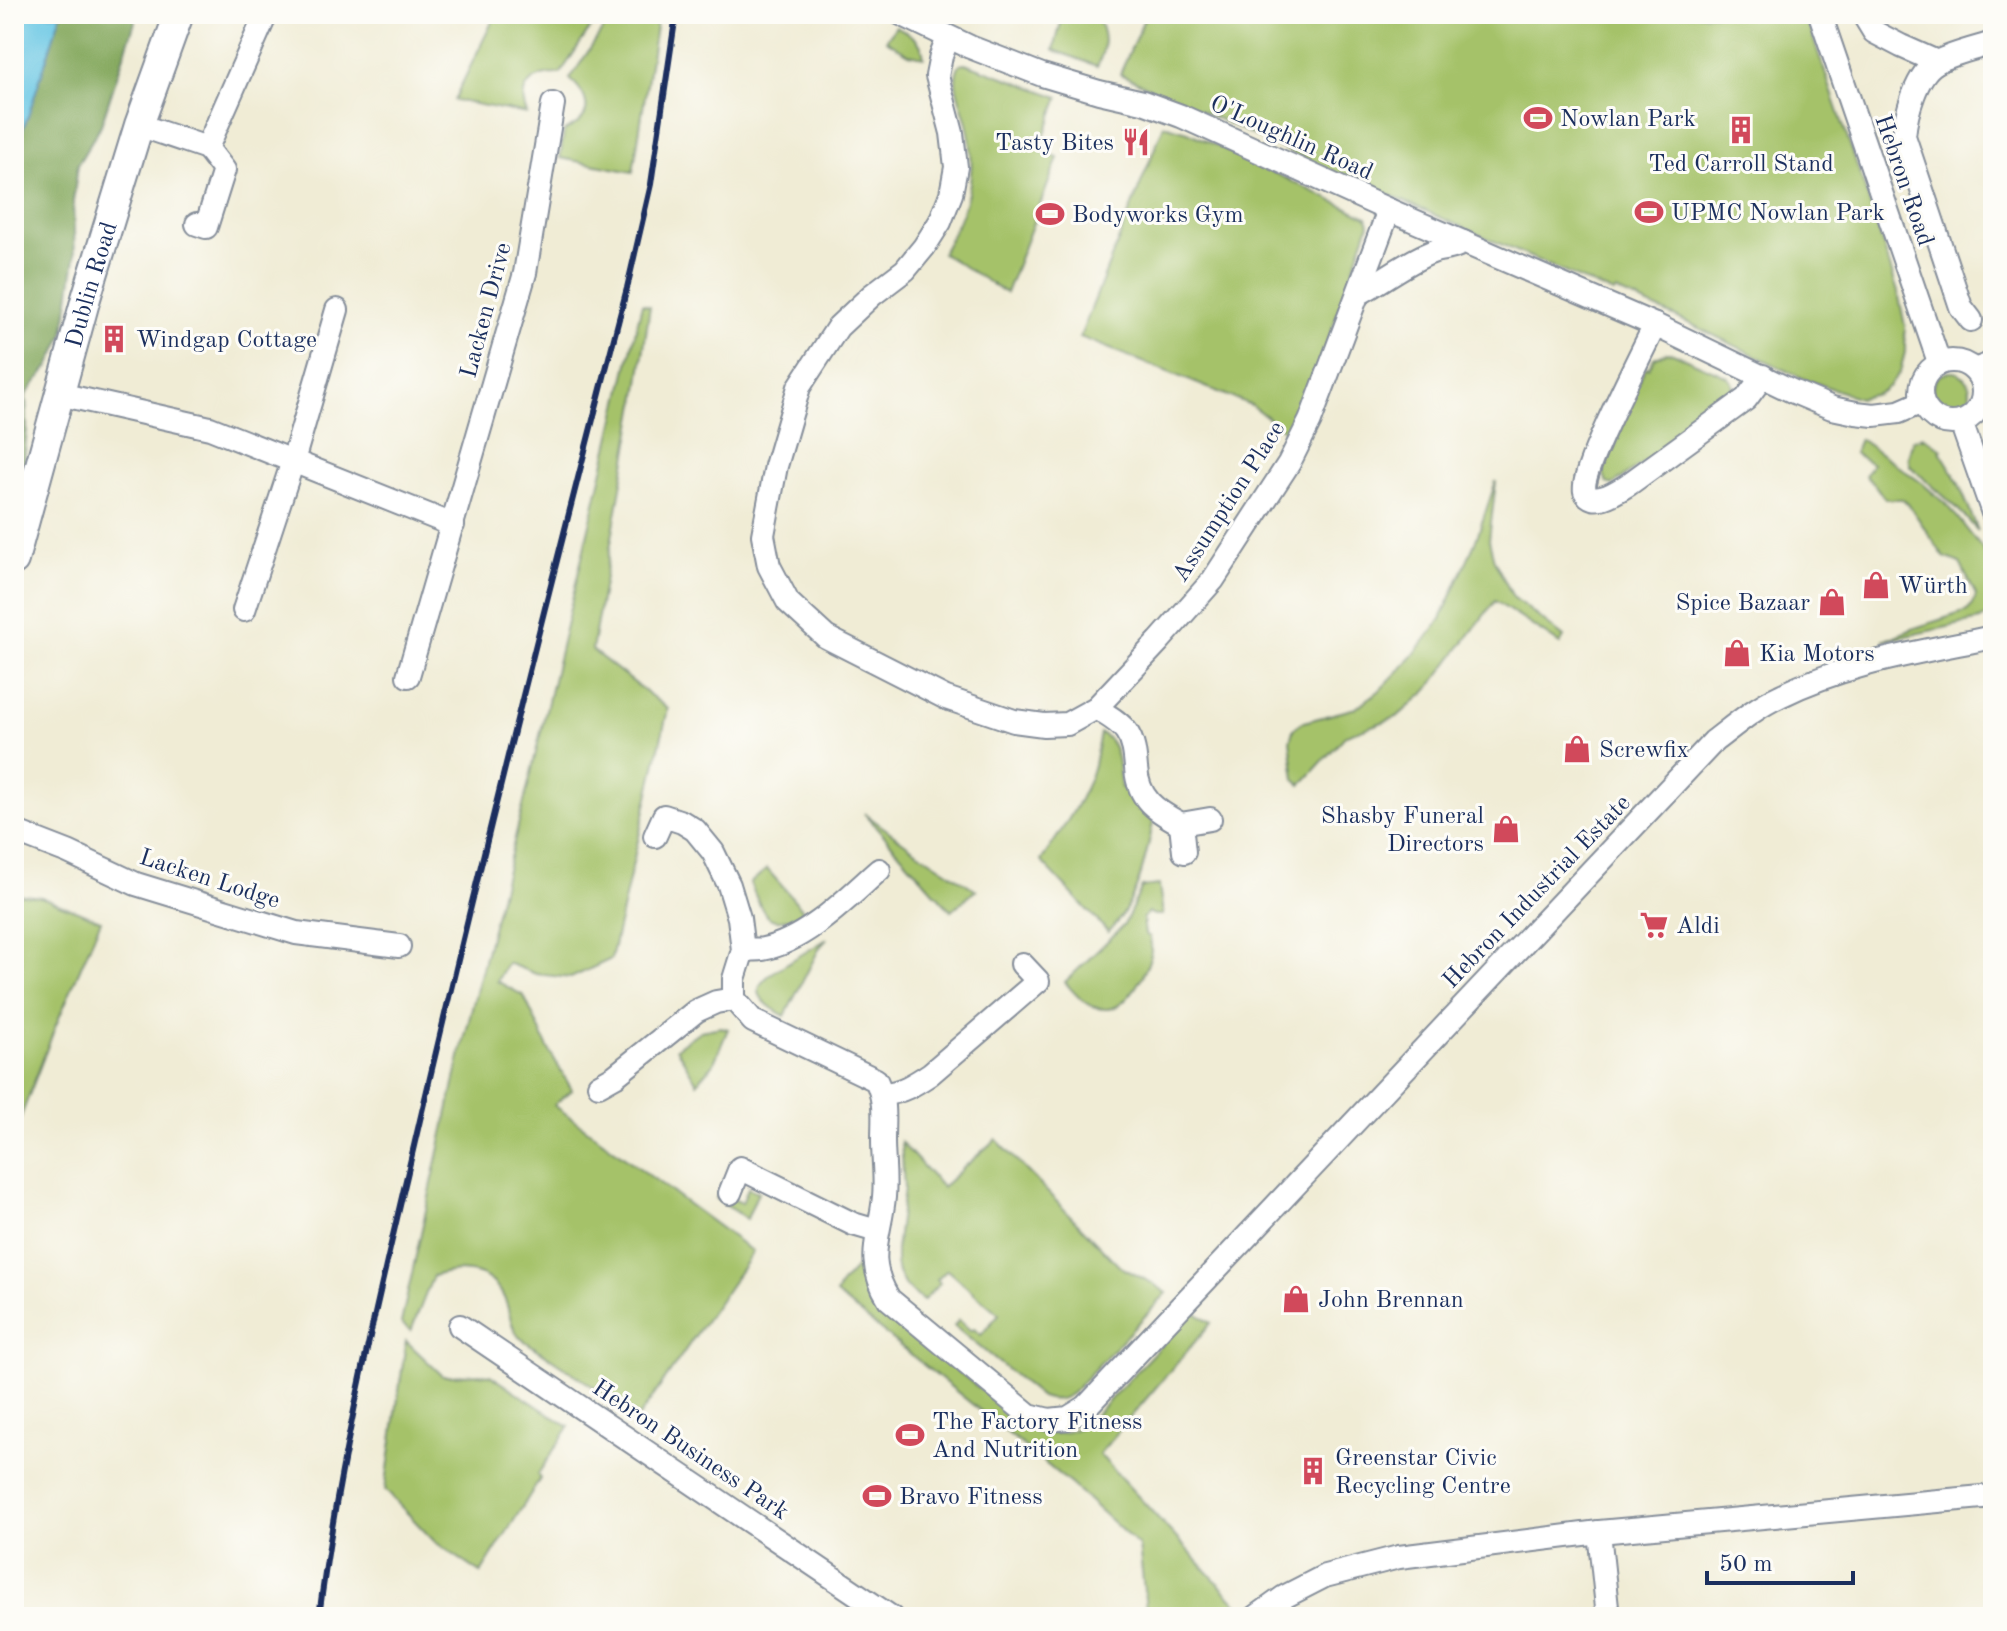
<svg xmlns="http://www.w3.org/2000/svg" width="2007" height="1631" font-family="'Old Standard TT',serif">
	<style>
		.green { fill: #a5c269; stroke: #607864; stroke-width: 2 }
		.forest { fill: #84a85d; stroke: #506c5e; stroke-width: 2 }
		.water { fill: #66c6e4; stroke: #407aa1; stroke-width: 2 }
		.lines { fill: none; stroke-linecap: round; stroke-linejoin: round }
		.minor-casing { stroke: #868e9a; stroke-width: 26 }
		.major-casing { stroke: #868e9a; stroke-width: 32 }
		.minor { stroke: #fff; stroke-width: 22 }
		.major { stroke: #fff; stroke-width: 28 }
		.rail { stroke: #1b2f5e; stroke-width: 6 }
		.labels { text-anchor: middle; stroke-width: 6; stroke-linejoin: round; paint-order: stroke }
		.poi-label { font-size: 24px; fill: #1b2f5e; stroke: #fdfcf7; text-anchor: start }
		.street-label { font-size: 24px; fill: #1b2f5e; stroke: #fdfcf7 }
	</style>
	<rect width="100%" height="100%" fill="#fdfcf7"/>
	<filter id="ink" filterUnits="userSpaceOnUse"><feTurbulence type="fractalNoise" baseFrequency=".0125" numOctaves="2"/><feDisplacementMap in="SourceGraphic" scale="16" xChannelSelector="R" yChannelSelector="G"/><feConvolveMatrix kernelMatrix="1 2 1 2 8 2 1 2 1" color-interpolation-filters="sRGB"/></filter>
	<filter id="wash" filterUnits="userSpaceOnUse"><feTurbulence type="fractalNoise" baseFrequency=".006" numOctaves="4" result="noise"/><feDisplacementMap in="SourceGraphic" scale="32" xChannelSelector="R" yChannelSelector="G"/><feGaussianBlur stdDeviation="1.8" result="paint"/><feColorMatrix in="noise" values="0 0 0 0 0 0 0 0 0 0 0 0 0 0 0 0 0 1.4 0 .05"/><feComposite in="paint" operator="in"/></filter>
	<g filter="url(#wash)">
		<rect width="100%" height="100%" fill="#f0ecd5"/>
		<g class="green">
			<path d="M496 14H578L593 24 560 74C533 73 516 87 527 114L454 100Z"/>
			<path d="M613 14H658L633 172 560 158 564 131C569 128 577 125 581 120 594 107 581 88 570 79Z"/>
			<path d="M1063 14H1095C1106 32 1107 47 1097 66L1054 50Z"/>
			<polygon points="1146,14 1805,14 1862,180 1898,292 1905,326 1905,352 1900,372 1889,386 1877,394 1859,398 1802,378 1676,317 1616,291 1614,294 1376,189 1366,187 1120,74"/>
			<path d="M896 26C910 34 922 39 924 57L909 54 886 40Z"/>
			<path d="M965 63 1059 97 1039 150 1058 158 1006 293 942 253C956 228 969 203 971 173 972 157 971 139 967 124 963 105 949 82 960 64Z"/>
			<polygon points="1164,125 1188,132 1367,217 1369,224 1307,401 1290,435 1251,405 1080,337"/>
			<path d="M642 304 650 306 636 403 592 650 668 709 611 959 571 978 536 974 507 963 497 981 524 996 548 1048 572 1090 554 1105 753 1252 639 1417 519 1337C509 1324 511 1314 505 1300 492 1269 461 1267 433 1276L411 1331 401 1323 462 1048 528 786Z"/>
			<polygon points="1667,352 1673,353 1728,377 1732,382 1733,389 1727,402 1613,485 1607,483 1602,469 1603,457 1613,440 1625,407 1646,367 1649,368 1654,358"/>
			<circle cx="1951" cy="391" r="19"/>
			<polygon points="1924,437 1942,449 1940,451 1956,477 1978,531 1957,508 1910,466 1908,457 1913,440"/>
			<polygon points="1860,439 1922,483 1950,508 1983,550 1993,570 1993,607 1988,615 1980,620 1883,641 1915,628 1967,611 1973,605 1976,595 1960,563 1944,557 1909,505 1902,499 1885,499 1874,484 1865,476 1872,464 1854,453"/>
			<polygon points="1496,481 1489,540 1494,560 1513,597 1564,637 1560,644 1495,601 1427,691 1397,717 1346,735 1301,785 1295,779 1290,741 1293,730 1300,723 1356,708 1379,691 1412,657 1441,619 1475,543"/>
			<path d="M1100 733C1120 741 1118 769 1121 788L1131 787 1152 818 1153 823C1145 862 1137 904 1108 932L1041 861C1060 833 1085 798 1094 765 1096 754 1098 743 1100 733Z"/>
			<polygon points="864,813 909,846 976,890 951,911"/>
			<path d="M767 869 804 911C768 932 764 916 750 883Z"/>
			<path d="M1159 885 1163 915H1154L1148 912 1143 919 1145 934 1150 937C1150 941 1152 946 1151 950 1150 969 1127 1009 1107 1009 1088 1010 1076 995 1065 982L1124 925 1142 887Z"/>
			<polygon points="14,894 41,897 101,920 56,1025 15,1132"/>
			<path d="M827 939 820 947 785 1016C744 994 756 982 789 962 802 954 814 947 827 939Z"/>
			<polygon points="721,1027 728,1029 713,1065 697,1083 676,1048 700,1031"/>
			<path d="M996 1139 1119 1266 1152 1283 1167 1293 1072 1393C1061 1401 1052 1401 1041 1397L954 1326 959 1320 971 1331 974 1329 981 1335 999 1314 947 1270 937 1280 940 1283 923 1301 905 1286 898 1273 896 1263V1250L904 1188 901 1142 942 1187Z"/>
			<polygon points="748,1188 758,1192 747,1219 716,1199 719,1193 742,1203"/>
			<path d="M860 1263 871 1295 878 1307 1030 1429C1053 1437 1064 1434 1086 1425L1193 1311 1211 1323 1099 1454 1240 1607 1229 1617H1147L1139 1546 1072 1485 836 1294 842 1283Z"/>
			<path d="M406 1341 443 1376C459 1377 475 1372 490 1375L569 1427 538 1474 540 1479 481 1573 435 1542 385 1490Z"/>
		</g>
		<polygon class="forest" points="61,14 135,14 135,22 101,125 78,164 73,202 75,258 64,334 50,365 26,395 27,427 24,466 14,494 14,150 28,116"/>
		<polygon class="water" points="14,14 61,14 28,116 14,150"/>
	</g>
	<g filter="url(#ink)">
		<g class="lines">
			<defs>
				<g id="minor">
					<polyline points="901,14 970,47 1042,75 1099,92 1143,102 1181,116 1389,210 1655,325 1794,392 1832,408 1856,413 1874,415 1899,412 1922,402"/>
					<polyline points="1820,14 1939,362"/>
					<polyline points="1863,14 1874,32 1901,46 1937,62"/>
					<polyline points="948,38 941,56 937,76 952,133 956,167 951,194 940,222 924,247 905,270 872,295 838,327 799,387 776,466 763,535 769,566 788,602 826,637 946,698 1014,721 1044,725 1067,724 1096,708 1159,641 1213,580 1289,463 1310,421 1389,210"/>
					<polyline points="139,125 207,148 266,14"/>
					<polyline points="197,224 206,227 224,170 207,148"/>
					<path d="M1358 294C1383 281 1406 262 1432 252 1443 248 1453 250 1463 242"/>
					<path d="M1971 320 1961 307 1904 136C1906 114 1916 74 1937 62 1951 54 1977 48 1993 43"/>
					<path d="M1655 325C1644 348 1579 474 1585 491 1593 509 1619 490 1629 484L1746 399 1763 376"/>
					<circle cx="1952" cy="392" r="31"/>
					<polyline points="1974,370 1993,363"/>
					<polyline points="59,394 210,428 453,525"/>
					<polyline points="1961,422 1993,513"/>
					<polyline points="244,610 293,461 337,310"/>
					<polyline points="408,676 525,273 553,104"/>
					<path d="M1096 708C1106 715 1119 721 1126 731 1134 742 1135 755 1136 768 1138 799 1155 810 1181 824L1210 819"/>
					<polyline points="1181,824 1184,852"/>
					<polyline points="14,831 68,852 136,884 296,933 399,946"/>
					<path d="M655 836 664 816 682 822 695 830 713 852 729 885 739 918 743 950 734 979V999L753 1021 876 1080C886 1101 883 1118 883 1141 883 1159 886 1178 884 1197 880 1238 864 1259 889 1299L1029 1415 1049 1420 1068 1418 1086 1407 1714 741C1735 725 1756 707 1780 696 1846 663 1921 652 1993 637"/>
					<path d="M743 950C750 949 757 950 763 949 806 941 847 898 879 870"/>
					<polyline points="599,1085 615,1076 696,1011 716,1002 734,999"/>
					<path d="M883 1094C901 1093 915 1084 930 1074L1038 981 1022 964"/>
					<polyline points="730,1193 740,1168 853,1224 877,1231"/>
					<polyline points="460,1326 891,1617"/>
					<polyline points="1599,1532 1608,1617"/>
					<polyline points="1256,1617 1284,1597 1325,1576 1399,1557 1599,1532 1993,1496"/>
				</g>
				<g id="major">
					<path id="s1" d="M14 560 86 298 139 125 179 14"/>
				</g>
			</defs>
			<use href="#minor" class="minor-casing"/>
			<use href="#major" class="major-casing"/>
			<use href="#minor" class="minor"/>
			<use href="#major" class="major"/>
			<path class="rail" d="M319 1617C340 1449 382 1284 420 1120 485 842 555 565 627 288L651 184 676 14"/>
		</g>
	</g>
	<defs>
		<symbol id="stadium-bare" viewBox="-9 -9 18 18"><path d="M0-5a6.5 5 0 1 0 0 10a6.5 5 0 1 0 0-10ZM-3.5-1.8h7v3.6h-7Z" fill="#d1495b" stroke="#fdfcf7" stroke-width="2.5" paint-order="stroke"/></symbol>
		<symbol id="building-bare" viewBox="-9 -9 18 18"><path d="M-4-6H4V6H1V3H-1V6H-4ZM-2.5-4.3h1.7v1.8h-1.7ZM.8-4.3h1.7v1.8H.8ZM-2.5-1h1.7V.8h-1.7ZM.8-1h1.7V.8H.8Z" fill="#d1495b" stroke="#fdfcf7" stroke-width="2.5" paint-order="stroke"/></symbol>
		<symbol id="restaurant-bare" viewBox="-9 -9 18 18"><path d="M-5-6h1v4h1v-4h1v4h1v-4h1v5L-1.5 .5V6h-2V.5L-5-1ZM5-6V6H3V1.5H1.5Q1.5-4 5-6Z" fill="#d1495b" stroke="#fdfcf7" stroke-width="2.5" paint-order="stroke"/></symbol>
		<symbol id="shop-bare" viewBox="-9 -9 18 18"><path d="M-5-2.5h2.3a2.7 3.5 0 0 1 5.4 0H5L5.5 6h-11ZM-1.5-2.5h3a1.5 2.3 0 0 0-3 0Z" fill="#d1495b" stroke="#fdfcf7" stroke-width="2.5" paint-order="stroke"/></symbol>
		<symbol id="supermarket-bare" viewBox="-9 -9 18 18"><path d="M-6-5.5h2.5l.6 2H6L4.5 2H-2.5L-4.4-4H-6ZM-1.5 3.2a1.3 1.3 0 1 0 .1 0ZM3 3.2a1.3 1.3 0 1 0 .1 0Z" fill="#d1495b" stroke="#fdfcf7" stroke-width="2.5" paint-order="stroke"/></symbol>
	</defs>
	<g fill-rule="evenodd">
		<use href="#stadium-bare" x="1518" y="98" width="40" height="40"/>
		<use href="#building-bare" x="1721" y="110" width="40" height="40"/>
		<use href="#restaurant-bare" x="1116" y="122" width="40" height="40"/>
		<use href="#stadium-bare" x="1629" y="192" width="40" height="40"/>
		<use href="#stadium-bare" x="1030" y="194" width="40" height="40"/>
		<use href="#building-bare" x="94" y="319" width="40" height="40"/>
		<use href="#shop-bare" x="1856" y="565" width="40" height="40"/>
		<use href="#shop-bare" x="1812" y="582" width="40" height="40"/>
		<use href="#shop-bare" x="1717" y="633" width="40" height="40"/>
		<use href="#shop-bare" x="1557" y="729" width="40" height="40"/>
		<use href="#shop-bare" x="1486" y="809" width="40" height="40"/>
		<use href="#supermarket-bare" x="1634" y="905" width="40" height="40"/>
		<use href="#shop-bare" x="1276" y="1279" width="40" height="40"/>
		<use href="#stadium-bare" x="890" y="1415" width="40" height="40"/>
		<use href="#building-bare" x="1293" y="1451" width="40" height="40"/>
		<use href="#stadium-bare" x="857" y="1476" width="40" height="40"/>
	</g>
	<g class="labels">
		<g class="poi-label">
			<text x="1560" y="126">Nowlan Park</text>
			<text x="1114" y="150" text-anchor="end">Tasty Bites</text>
			<text x="1741" y="171" text-anchor="middle">Ted Carroll Stand</text>
			<text x="1671" y="220">UPMC Nowlan Park</text>
			<text x="1072" y="222">Bodyworks Gym</text>
			<text x="136" y="347">Windgap Cottage</text>
			<text x="1898" y="593">Würth</text>
			<text x="1810" y="610" text-anchor="end">Spice Bazaar</text>
			<text x="1759" y="661">Kia Motors</text>
			<text x="1599" y="757">Screwfix</text>
			<text x="1484" y="823" text-anchor="end">Shasby Funeral<tspan x="1484" dy="28">Directors</tspan></text>
			<text x="1676" y="933">Aldi</text>
			<text x="1318" y="1307">John Brennan</text>
			<text x="932" y="1429">The Factory Fitness<tspan x="932" dy="28">And Nutrition</tspan></text>
			<text x="1335" y="1465">Greenstar Civic<tspan x="1335" dy="28">Recycling Centre</tspan></text>
			<text x="899" y="1504">Bravo Fitness</text>
		</g>
		<g class="street-label">
			<text transform="translate(1292 137) rotate(24)" y="8">O'Loughlin Road</text>
			<text transform="translate(1905 180) rotate(71)" y="8">Hebron Road</text>
			<text dy="8" stroke="none"><textPath href="#s1" startOffset="286">Dublin Road</textPath></text>
			<text transform="translate(485 310) rotate(-75)" y="8">Lacken Drive</text>
			<text transform="translate(1228 501) rotate(-57)" y="8">Assumption Place</text>
			<text transform="translate(210 878) rotate(18)" y="8">Lacken Lodge</text>
			<text transform="translate(1536 891) rotate(-46)" y="8">Hebron Industrial Estate</text>
			<text transform="translate(691 1449) rotate(34)" y="8">Hebron Business Park</text>
		</g>
	</g>
	<rect width="2007" height="1631" fill="none" stroke="#fdfcf7" stroke-width="48"/>
	<path d="M1707 1571v12h146v-12" fill="none" stroke="#1b2f5e" stroke-width="4"/>
	<text x="1719" y="1571" font-size="24" fill="#1b2f5e" stroke="#fdfcf7" stroke-width="6" paint-order="stroke">50 m</text>
</svg>
